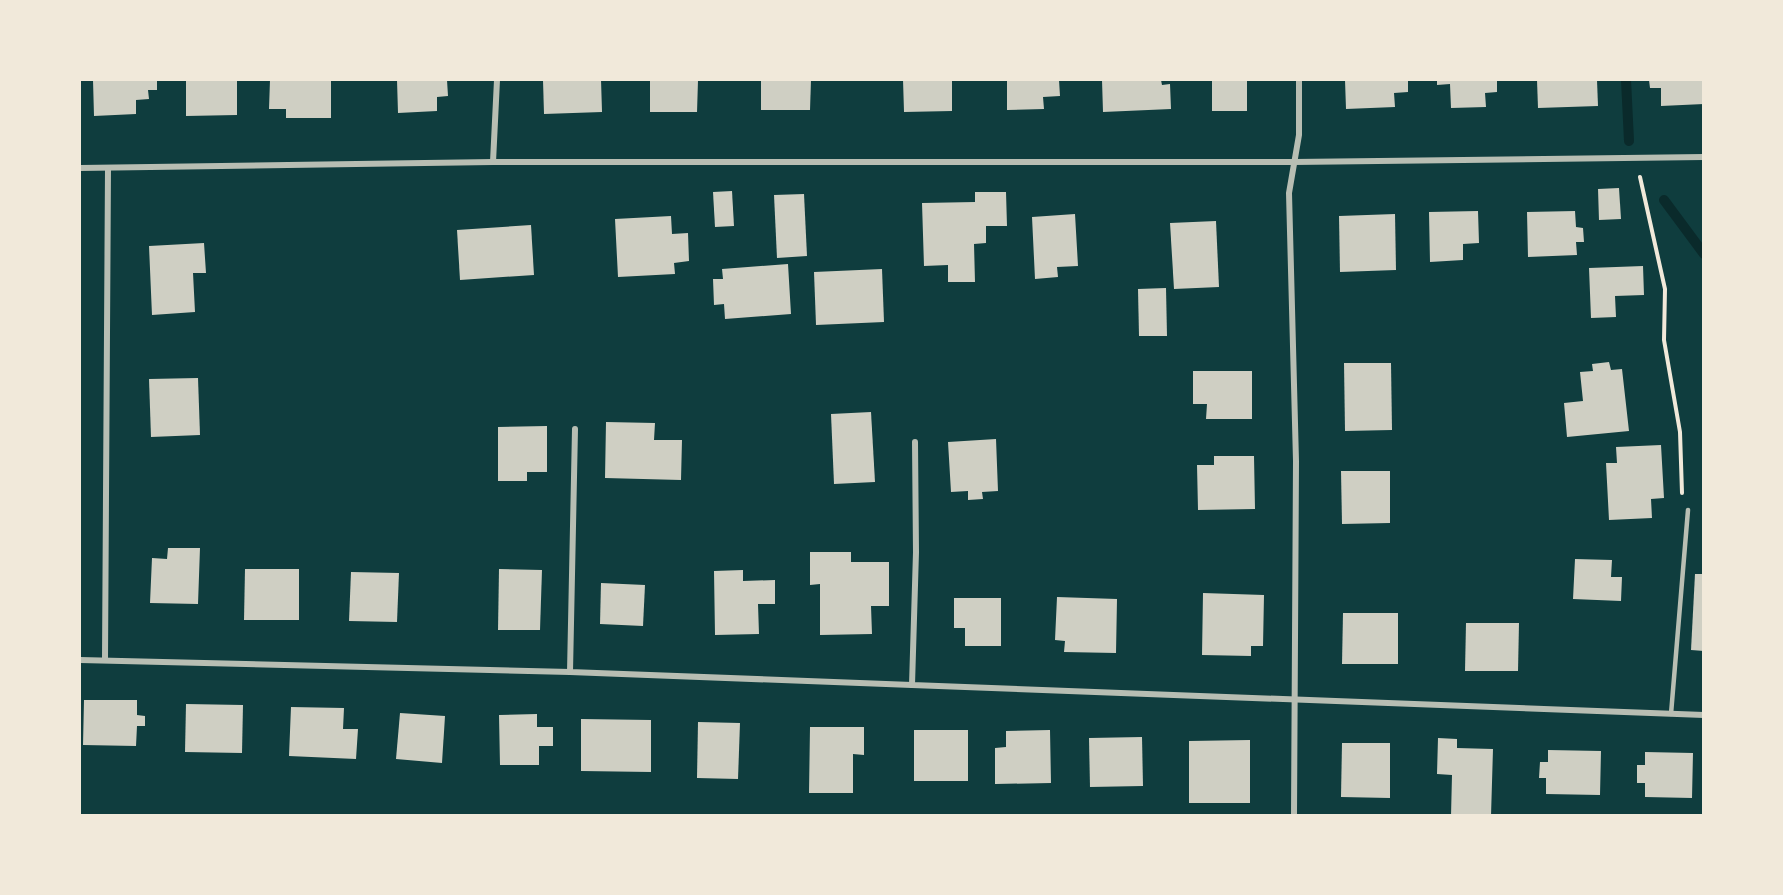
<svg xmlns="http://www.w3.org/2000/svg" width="1783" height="895" font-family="Mulish,sans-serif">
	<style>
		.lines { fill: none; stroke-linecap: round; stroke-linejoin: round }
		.stream { stroke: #0a2a2b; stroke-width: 10 }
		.building { fill: #cfcfc3 }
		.path { stroke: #f1e9da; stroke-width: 4 }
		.service { stroke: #b8beb3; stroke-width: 4.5 }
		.minor { stroke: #b8beb3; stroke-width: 6 }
	</style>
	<rect width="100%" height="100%" fill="#0f3d3e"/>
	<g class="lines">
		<g class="stream">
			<polyline points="1626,80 1629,141"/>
			<polyline points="1664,200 1704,254"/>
		</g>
	</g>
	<g class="building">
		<polygon points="93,80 157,80 157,90 148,90 149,99 136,100 136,114 94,116"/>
		<polygon points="186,80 237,80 237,115 186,116"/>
		<polygon points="270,80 331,80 331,118 286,118 286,109 269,109"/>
		<polygon points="397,80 447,80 448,96 437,97 437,111 398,113"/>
		<polygon points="543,80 601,80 602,112 544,114"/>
		<polygon points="650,80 698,80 697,112 650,112"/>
		<polygon points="761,80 811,80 810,110 761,110"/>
		<polygon points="903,80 952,80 952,111 904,112"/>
		<polygon points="1007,80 1059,80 1060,96 1043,97 1044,109 1007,110"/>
		<polygon points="1102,80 1161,80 1162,85 1170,84 1171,109 1103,112"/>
		<rect x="1212" y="80" width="35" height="31"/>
		<polygon points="1345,80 1408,80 1408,92 1394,93 1395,107 1346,109"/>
		<polygon points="1437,80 1497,80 1497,92 1485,93 1486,107 1451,108 1450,84 1437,85"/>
		<polygon points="1537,80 1597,80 1598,106 1538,108"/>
		<polygon points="1649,80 1704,80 1704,104 1661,106 1661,88 1650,88"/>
		<polygon points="1619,188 1621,219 1599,220 1598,189"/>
		<polygon points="732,191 734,226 715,227 713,192"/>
		<polygon points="975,192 1006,192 1007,226 986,226 986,243 974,244 975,282 948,282 948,265 924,266 922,203 975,202"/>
		<polygon points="804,194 807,256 777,258 774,195"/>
		<polygon points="1478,211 1479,243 1463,244 1463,260 1430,262 1429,212"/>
		<polygon points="1575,211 1576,227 1583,228 1584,242 1576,242 1577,255 1528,257 1527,212"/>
		<polygon points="1075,214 1078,266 1057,267 1058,277 1035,279 1032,217"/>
		<polygon points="1395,214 1396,270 1340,272 1339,216"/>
		<polygon points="671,216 672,234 688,233 689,261 674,263 675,274 618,277 615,219"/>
		<polygon points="1216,221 1219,287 1174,289 1170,223"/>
		<polygon points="531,225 534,275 460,280 457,230"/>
		<polygon points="204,243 206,273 193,273 195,312 152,315 149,246"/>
		<polygon points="788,264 791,314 725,319 724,304 714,305 713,279 723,279 722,269"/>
		<polygon points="1643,266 1644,295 1615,296 1616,317 1591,318 1589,268"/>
		<polygon points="882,269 884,322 816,325 814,272"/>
		<polygon points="1166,288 1167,336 1139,336 1138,289"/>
		<polygon points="1609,362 1611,370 1622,369 1629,431 1567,437 1564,403 1583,401 1580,372 1593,371 1592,364"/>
		<polygon points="1344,363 1391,363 1392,430 1345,431"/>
		<polygon points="1193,371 1252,371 1252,419 1206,419 1207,404 1193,404"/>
		<polygon points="198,378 200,435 151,437 149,379"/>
		<polygon points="871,412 875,482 834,484 831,414"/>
		<polygon points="606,422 655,423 654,440 682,440 681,480 605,478"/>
		<polygon points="547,426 547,472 527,472 527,481 498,481 498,427"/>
		<polygon points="996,439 998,491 982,492 983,499 968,500 968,491 951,492 948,442"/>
		<polygon points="1661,445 1664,498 1651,499 1652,518 1609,520 1606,463 1617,463 1616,447"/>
		<polygon points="1214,456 1254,456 1255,509 1198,510 1197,465 1214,465"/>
		<polygon points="1341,471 1390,471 1390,523 1342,524"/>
		<polygon points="168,548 200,548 198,604 150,603 152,558 167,559"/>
		<polygon points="810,552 851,552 851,562 889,562 889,606 871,606 872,634 820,635 820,584 810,585"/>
		<polygon points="1575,559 1612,560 1611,577 1622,577 1621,601 1573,599"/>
		<polygon points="245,569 299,569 299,620 244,620"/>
		<polygon points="499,569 542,570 540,630 498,630"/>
		<polygon points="743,570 743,581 775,580 775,604 758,604 759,634 715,635 714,571"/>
		<polygon points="351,572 399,573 397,622 349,621"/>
		<polygon points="1695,574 1704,574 1704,651 1691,650"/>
		<polygon points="601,583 645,585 643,626 600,624"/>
		<polygon points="1203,593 1264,595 1263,646 1251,646 1251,656 1202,655"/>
		<polygon points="1057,597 1117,599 1116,653 1064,652 1065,641 1055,640"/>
		<polygon points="954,598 1001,598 1001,646 965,646 965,628 954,628"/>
		<polygon points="1343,613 1398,613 1398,664 1342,664"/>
		<polygon points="1466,623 1519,623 1518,671 1465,671"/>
		<polygon points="84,700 137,700 137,715 145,716 145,726 137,726 136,746 83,745"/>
		<polygon points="186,704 243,705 242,753 185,752"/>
		<polygon points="291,707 344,708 343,729 358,729 356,759 289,756"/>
		<polygon points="400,713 445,716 442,763 396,759"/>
		<polygon points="537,714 537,727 553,727 553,746 539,746 539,765 500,765 499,715"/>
		<polygon points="581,719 651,720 651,772 581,771"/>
		<polygon points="698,722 740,723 738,779 697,778"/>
		<polygon points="810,727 864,727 864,755 853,754 853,793 809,793"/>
		<rect x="914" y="730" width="54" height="51"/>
		<polygon points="1050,730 1051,783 995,784 995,748 1006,747 1006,731"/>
		<polygon points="1142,737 1143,786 1090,787 1089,738"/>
		<polygon points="1438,738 1457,739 1457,748 1493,749 1491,816 1451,816 1452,775 1437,774"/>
		<polygon points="1250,740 1250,803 1189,803 1189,741"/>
		<polygon points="1342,743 1390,743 1390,798 1341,797"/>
		<polygon points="1548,750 1601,751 1600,795 1546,794 1546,778 1539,778 1540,762 1548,762"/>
		<polygon points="1645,752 1693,753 1692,798 1645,797 1645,783 1637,783 1637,765 1645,765"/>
	</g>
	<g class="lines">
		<polyline class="path" points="1640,177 1665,289 1664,340 1680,432 1682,493"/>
		<polyline class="service" points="1671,714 1688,510"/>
		<g class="minor">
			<polyline points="493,162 497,80"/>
			<polyline points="80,168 493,162 1294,162 1704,157"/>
			<polyline points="575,429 570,672 912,685"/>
			<polyline points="915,442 916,552 912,685 1704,715"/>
			<polyline points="80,660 570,672"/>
			<polyline points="105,660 108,169"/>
			<polyline points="1294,816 1296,461 1289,193 1299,135 1299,80"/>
		</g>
	</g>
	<rect width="1783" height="895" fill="none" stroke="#f1e9da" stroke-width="162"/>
</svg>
